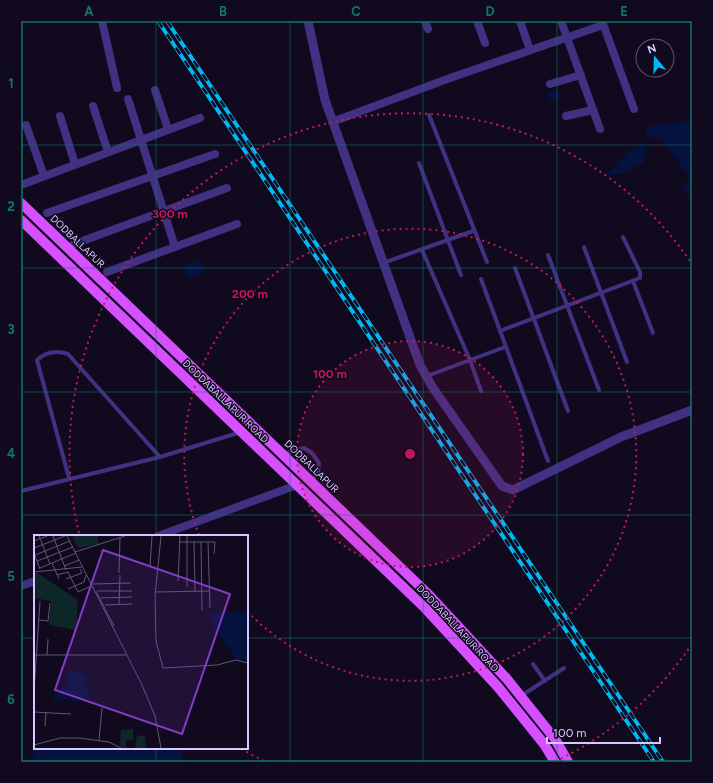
<svg xmlns="http://www.w3.org/2000/svg" width="713" height="783" font-family="Figtree,sans-serif">
	<style>
		.water { fill: #05123e }
		.lines { fill: none; stroke-linecap: round; stroke-linejoin: round }
		.service { stroke: #403182; stroke-width: 4 }
		.minor { stroke: #403182; stroke-width: 8 }
		.tertiary { stroke: #403182; stroke-width: 9 }
		.primary { stroke: #d650ff; stroke-width: 10 }
		.rail-casing { stroke: #00b9f4; stroke-width: 4 }
		.rail { stroke: #110a1f; stroke-width: 2.5; stroke-dasharray: 8; stroke-linecap: butt }
		.grid { fill: none; stroke: #0f766e; stroke-width: 1; stroke-opacity: 0.55 }
		.ring { fill: none; stroke: #c2185b; stroke-width: 2; stroke-dasharray: 2 4 }
		.labels { text-anchor: middle; stroke-width: 3; stroke-linejoin: round; paint-order: stroke }
		.street-label { font-size: 10px; fill: #d6c9ff; stroke: #110a1f }
		.inset-road { fill: none; stroke: #605679; stroke-width: 1 }
		.view { fill: #843cc5; fill-opacity: 0.15; stroke: #843cc5; stroke-width: 2 }
		.inset-edge { fill: none; stroke: #d6c9ff; stroke-width: 2 }
		.centre { fill: #c2185b; stroke: #110a1f; stroke-width: 2 }
		.ring-label { font-size: 12px; text-anchor: middle; font-weight: bold; fill: #c2185b; stroke: #110a1f; stroke-width: 3; stroke-linejoin: round; paint-order: stroke }
		.neatline { fill: none; stroke: #0f766e; stroke-width: 1.5 }
		.grid-label { font-size: 13px; text-anchor: middle; font-weight: bold; fill: #0f766e }
	</style>
	<rect width="100%" height="100%" fill="#110a1f"/>
	<g class="water">
		<polygon points="557,89 560,97 551,101 547,94"/>
		<polygon points="692,120 692,196 683,190 691,179 662,140 649,137 645,134 648,126"/>
		<polygon points="641,144 647,147 643,163 622,174 606,175 630,150"/>
		<polygon points="199,259 205,273 188,278 184,266"/>
		<polygon points="37,748 182,748 183,762 30,762"/>
	</g>
	<g class="lines">
		<g class="service">
			<polyline points="429,115 487,262"/>
			<polyline points="419,163 461,275"/>
			<polyline points="584,247 627,362"/>
			<polyline points="422,250 470,360 481,391"/>
			<polyline points="548,255 599,390"/>
			<polyline points="383,263 473,231"/>
			<polyline points="515,268 568,411"/>
			<polyline points="481,279 548,461"/>
			<polyline points="633,281 653,333"/>
			<polyline points="500,331 640,278 640,272 623,237"/>
			<polyline points="427,376 505,347"/>
			<polyline points="283,454 304,448 312,453 319,463 318,472 311,482"/>
			<path d="M69 478 37 360C46 352 56 350 68 354L160 457"/>
			<polyline points="21,491 160,457 241,432"/>
			<polyline points="533,664 545,681"/>
			<polyline points="521,696 564,668"/>
		</g>
		<g class="minor">
			<polyline points="102,21 117,88"/>
			<polyline points="425,21 428,29"/>
			<polyline points="477,21 485,43"/>
			<polyline points="520,21 530,50"/>
			<polyline points="561,21 600,129"/>
			<polyline points="602,21 634,109"/>
			<polyline points="550,84 581,75"/>
			<polyline points="155,90 168,129"/>
			<polyline points="128,99 175,247"/>
			<polyline points="93,106 108,152"/>
			<polyline points="60,116 75,164"/>
			<polyline points="566,116 593,110"/>
			<polyline points="332,122 450,78 603,25"/>
			<polyline points="26,125 44,176"/>
			<polyline points="21,185 200,118"/>
			<polyline points="47,213 215,154"/>
			<polyline points="74,244 227,188"/>
			<polyline points="107,272 237,224"/>
			<polyline points="158,536 297,485"/>
			<polyline points="21,586 35,581"/>
		</g>
		<polyline class="tertiary" points="308,21 325,100 420,365 433,388 502,486 513,490 621,437 692,410"/>
		<g class="primary">
			<polyline points="21,203 427,593 507,679 555,739 568,762"/>
			<polyline points="21,220 425,608 498,687 544,744 555,762"/>
		</g>
		<defs>
			<g id="rail">
				<polyline points="158,21 654,762"/>
				<polyline points="167,21 663,762"/>
			</g>
		</defs>
		<use href="#rail" class="rail-casing"/>
		<use href="#rail" class="rail"/>
	</g>
	<path class="grid" d="M156 21V536M290 21V762M423 21V762M557 21V762M21 145H692M21 268H692M21 392H692M21 515H692M21 638H35M247 638H692M156 748V762"/>
	<circle cx="410" cy="454" r="113" fill="#c2185b" fill-opacity=".12"/>
	<g class="ring">
		<circle cx="410" cy="454" r="113"/>
		<path d="M199 535A226 226 0 1 1 247 611"/>
		<path d="M692 644A340 340 0 0 1 556 761M264 761A340 340 0 0 1 240 748M79 533A340 340 0 0 1 692 264"/>
	</g>
	<g class="labels">
		<g class="street-label">
			<text transform="translate(78 241) rotate(44)" y="4">DODBALLAPUR</text>
			<text transform="translate(226 401) rotate(44)" y="4">DODDABALLAPUR ROAD</text>
			<text transform="translate(312 466) rotate(44)" y="4">DODBALLAPUR</text>
			<text transform="translate(458 628) rotate(47)" y="4">DODDABALLAPUR ROAD</text>
		</g>
	</g>
	<g transform="translate(34 535)">
		<rect width="214" height="214" fill="#110a1f"/>
		<path d="M38 1H64V9L44 13ZM3 38 44 65 42 95 15 90 17 66 0 63V39ZM99 194V205H92V212L89 213 86 211 87 195ZM111 200 112 213H101L103 201Z" fill="#0d2729"/>
		<path d="M214 76V124L203 125 179 91 180 85 176 78ZM33 135 52 139 54 147 51 151 55 155V162L42 167 33 164 28 165 27 168 24 165 17 166 32 149 35 140Z" fill="#05123e"/>
		<path class="inset-road" d="M5 1 16 29M19 1 32 35M33 1 108 150 121 181 127 213M127 1 121 61 122 106 129 133 183 130 202 125 214 128M153 1V52M0 6 13 1M145 7H174L176 73M160 7 161 56M167 7 168 75M174 7H181L180 19M0 13 31 1M41 17 91 1M0 18 6 34M1 20 36 6M3 26 39 12M18 28 25 44M30 31 45 25M116 32 118 1M6 33 42 18M0 37 48 32M85 38 86 3M23 40 34 37 44 57 55 52M32 44 48 38 46 34M144 46 146 1M59 49 97 48M34 54 50 47 52 40M62 56 80 91M64 56H98M121 57 175 56M67 63 98 62M71 70 98 69M85 70 86 40M5 85 14 86 16 68M0 120H92M13 120 14 104M0 156 6 66M0 177 37 179M11 191 12 177M65 205 68 173M0 210 26 203H45L75 207 87 213"/>
		<path class="view" d="M69 15 196 59 148 199 21 155Z"/>
		<rect width="214" height="214" class="inset-edge"/>
	</g>
	<circle cx="410" cy="454" r="6" class="centre"/>
	<g class="ring-label">
		<text x="170" y="218">300 m</text>
		<text x="250" y="298">200 m</text>
		<text x="330" y="378">100 m</text>
	</g>
	<rect width="713" height="783" fill="none" stroke="#110a1f" stroke-width="44"/>
	<g transform="translate(655 58) rotate(341)"><circle r="19" fill="#110a1f" stroke="#605679"/>
	<path d="M0-3L7 15L0 10L-7 15Z" fill="#00b9f4"/>
	<text y="-6" font-size="11" font-weight="bold" text-anchor="middle" fill="#d6c9ff">N</text>
	</g>
	<path d="M547 737v6h113v-6" fill="none" stroke="#d6c9ff" stroke-width="2"/>
	<text x="553" y="737" font-size="12" fill="#d6c9ff" stroke="#110a1f" stroke-width="3" paint-order="stroke">100 m</text>
	<rect x="22" y="22" width="669" height="739" class="neatline"/>
	<g class="grid-label">
		<text x="89" y="16">A</text>
		<text x="223" y="16">B</text>
		<text x="356" y="16">C</text>
		<text x="490" y="16">D</text>
		<text x="624" y="16">E</text>
		<text x="11" y="88">1</text>
		<text x="11" y="211">2</text>
		<text x="11" y="334">3</text>
		<text x="11" y="458">4</text>
		<text x="11" y="581">5</text>
		<text x="11" y="704">6</text>
	</g>
</svg>
